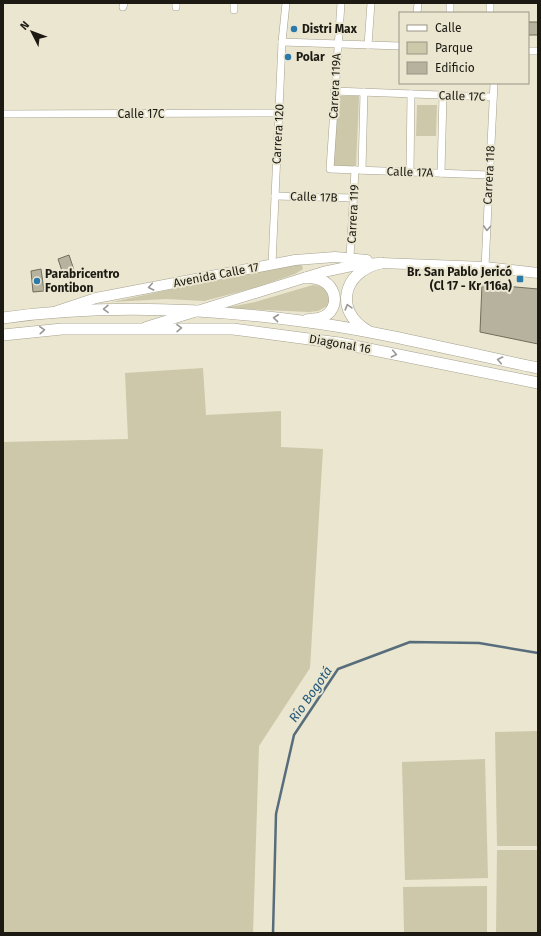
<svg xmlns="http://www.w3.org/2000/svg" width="541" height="936" font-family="'Fira Sans',sans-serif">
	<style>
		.green { fill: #cdc8aa }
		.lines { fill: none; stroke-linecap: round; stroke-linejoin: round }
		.stream { stroke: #586d7b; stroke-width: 2.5 }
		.building { fill: #b6b29d; stroke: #716d5a }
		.minor-casing { stroke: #a6a28e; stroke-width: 8 }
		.secondary-casing { stroke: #a6a28e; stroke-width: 11 }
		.primary-casing { stroke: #a6a28e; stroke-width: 12 }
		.minor { stroke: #fff; stroke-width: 7 }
		.secondary { stroke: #fff; stroke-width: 10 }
		.primary { stroke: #fff; stroke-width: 11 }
		.oneway { stroke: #999895 }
		.poi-dot { fill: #2a7bac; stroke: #eae6d0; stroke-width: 1.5 }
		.labels { text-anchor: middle; stroke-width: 4; stroke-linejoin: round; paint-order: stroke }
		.poi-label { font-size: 12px; font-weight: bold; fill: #1c1a13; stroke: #eae6d0; text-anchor: start }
		.street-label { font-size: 12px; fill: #1c1a13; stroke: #eae6d0 }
		.water-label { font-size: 13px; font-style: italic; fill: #23597b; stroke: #eae6d0 }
	</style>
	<rect width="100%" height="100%" fill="#eae6d0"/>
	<g class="green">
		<polygon points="337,96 359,96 356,167 333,166"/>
		<polygon points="417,105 437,105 436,136 416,136"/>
		<polygon points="298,264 302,265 303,269 295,274 254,288 204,301 166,299 112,302 228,277"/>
		<polygon points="313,285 325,287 331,300 327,306 318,311 309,312 225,308 255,302"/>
		<polygon points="203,368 206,415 281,411 281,447 323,449 310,668 259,746 253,933 3,933 3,442 128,439 125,373"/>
		<polygon points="538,731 538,846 497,846 495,732"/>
		<polygon points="485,759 488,878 405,880 402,762"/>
		<polygon points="497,850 538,850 538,933 496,933"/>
		<polygon points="487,886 487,933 404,933 403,887"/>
	</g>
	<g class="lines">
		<polyline class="stream" points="273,933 276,814 294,735 338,669 410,642 479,643 538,653"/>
	</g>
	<g class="building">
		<rect x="528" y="22" width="10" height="13"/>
		<polygon points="69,255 75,273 64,277 58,259"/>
		<polygon points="41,269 44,291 33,292 31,271"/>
		<polygon points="482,284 538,289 538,344 480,332"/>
	</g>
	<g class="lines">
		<defs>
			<g id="minor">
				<polyline points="341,3 330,169 489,175"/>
				<polyline points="123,7 124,3"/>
				<polyline points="176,7 176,3"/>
				<polyline points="234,10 234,3"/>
				<polyline points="417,13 418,3"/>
				<polyline points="450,13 450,3"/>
				<polyline points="490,13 490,3"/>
				<polyline points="282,42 400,46"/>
				<polyline points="368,45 371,3"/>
				<polyline points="528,51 538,51"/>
				<polyline points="334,91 493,97"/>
				<polyline points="3,114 279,113"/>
				<polyline points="362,170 364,92"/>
				<polyline points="410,172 411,94"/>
				<polyline points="441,173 443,95"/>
				<polyline points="275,196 353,198"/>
				<polyline points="350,257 355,170"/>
				<polyline points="272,264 282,42 286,3"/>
				<polyline points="485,267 494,83"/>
			</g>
			<g id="secondary">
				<polyline points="57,311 96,298 295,260 335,257 367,260"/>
				<polyline points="146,327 323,272 361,264 381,263 485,267 538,273"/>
			</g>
			<g id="primary">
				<path d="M305 278C336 274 345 310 320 318 316 319 312 319 307 320"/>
				<path d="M3 318C102 304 202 308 301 321 381 331 459 352 538 368"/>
				<path d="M368 331C333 311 343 271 381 263"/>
				<polyline points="3,335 62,329 233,329 339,343 538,383"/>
			</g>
		</defs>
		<use href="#minor" class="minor-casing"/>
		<use href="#secondary" class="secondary-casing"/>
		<use href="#primary" class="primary-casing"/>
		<use href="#minor" class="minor"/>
		<use href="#secondary" class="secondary"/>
		<use href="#primary" class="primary"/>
	</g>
	<defs><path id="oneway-chevron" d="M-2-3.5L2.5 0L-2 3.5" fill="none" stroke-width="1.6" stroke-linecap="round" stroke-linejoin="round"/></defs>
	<g class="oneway">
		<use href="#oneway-chevron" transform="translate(487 228) rotate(93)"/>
		<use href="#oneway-chevron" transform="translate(151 287) rotate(169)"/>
		<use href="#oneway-chevron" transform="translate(348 307) rotate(-106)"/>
		<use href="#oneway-chevron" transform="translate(106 309) rotate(179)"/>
		<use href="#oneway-chevron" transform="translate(276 318) rotate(-174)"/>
		<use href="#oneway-chevron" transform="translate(179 328) rotate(-1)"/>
		<use href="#oneway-chevron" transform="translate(42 330) rotate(-4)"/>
		<use href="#oneway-chevron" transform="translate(394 354) rotate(11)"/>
		<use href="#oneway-chevron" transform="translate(500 360) rotate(-168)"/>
	</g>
	<g class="poi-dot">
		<circle cx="294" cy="29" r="4"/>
		<circle cx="288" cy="57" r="4"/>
		<rect x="516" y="275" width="8" height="8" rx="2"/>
		<circle cx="37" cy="281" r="4"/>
	</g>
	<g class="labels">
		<g class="poi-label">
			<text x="302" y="33">Distri Max</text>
			<text x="296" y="61">Polar</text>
			<text x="512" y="276" text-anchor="end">Br. San Pablo Jericó<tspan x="512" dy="14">(Cl 17 - Kr 116a)</tspan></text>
			<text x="45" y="278">Parabricentro<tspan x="45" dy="14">Fontibon</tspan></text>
		</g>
		<g class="street-label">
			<text transform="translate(335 86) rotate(-87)" y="4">Carrera 119A</text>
			<text transform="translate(462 96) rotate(2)" y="4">Calle 17C</text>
			<text x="141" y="118">Calle 17C</text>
			<text transform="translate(278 134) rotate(-87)" y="4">Carrera 120</text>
			<text transform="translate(410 172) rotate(2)" y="4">Calle 17A</text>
			<text transform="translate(489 175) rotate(-87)" y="4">Carrera 118</text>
			<text transform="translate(314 197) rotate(2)" y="4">Calle 17B</text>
			<text transform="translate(353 214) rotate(-87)" y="4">Carrera 119</text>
			<text transform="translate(216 275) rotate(-11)" y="4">Avenida Calle 17</text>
			<text transform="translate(340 344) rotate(10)" y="4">Diagonal 16</text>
		</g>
		<g class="water-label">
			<text transform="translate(310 694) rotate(-55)" y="5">Río Bogotá</text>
		</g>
	</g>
	<rect width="541" height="936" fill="none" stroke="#1c1a13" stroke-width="8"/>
	<rect x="399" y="12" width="130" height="72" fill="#eae6d0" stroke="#989484"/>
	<rect x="407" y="25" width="20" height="6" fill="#ffffff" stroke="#989484"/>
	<text x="435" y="32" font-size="12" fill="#1c1a13">Calle</text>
	<rect x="407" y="42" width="20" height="12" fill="#cdc8aa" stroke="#989484"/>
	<text x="435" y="52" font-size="12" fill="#1c1a13">Parque</text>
	<rect x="407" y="62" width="20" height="12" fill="#b6b29d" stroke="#989484"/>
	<text x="435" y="72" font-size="12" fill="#1c1a13">Edificio</text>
	<g transform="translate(32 32) rotate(312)" stroke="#eae6d0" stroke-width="3" paint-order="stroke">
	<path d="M0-3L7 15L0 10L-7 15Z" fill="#1c1a13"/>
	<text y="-6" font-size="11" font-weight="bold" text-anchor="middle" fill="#1c1a13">N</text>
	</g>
</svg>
